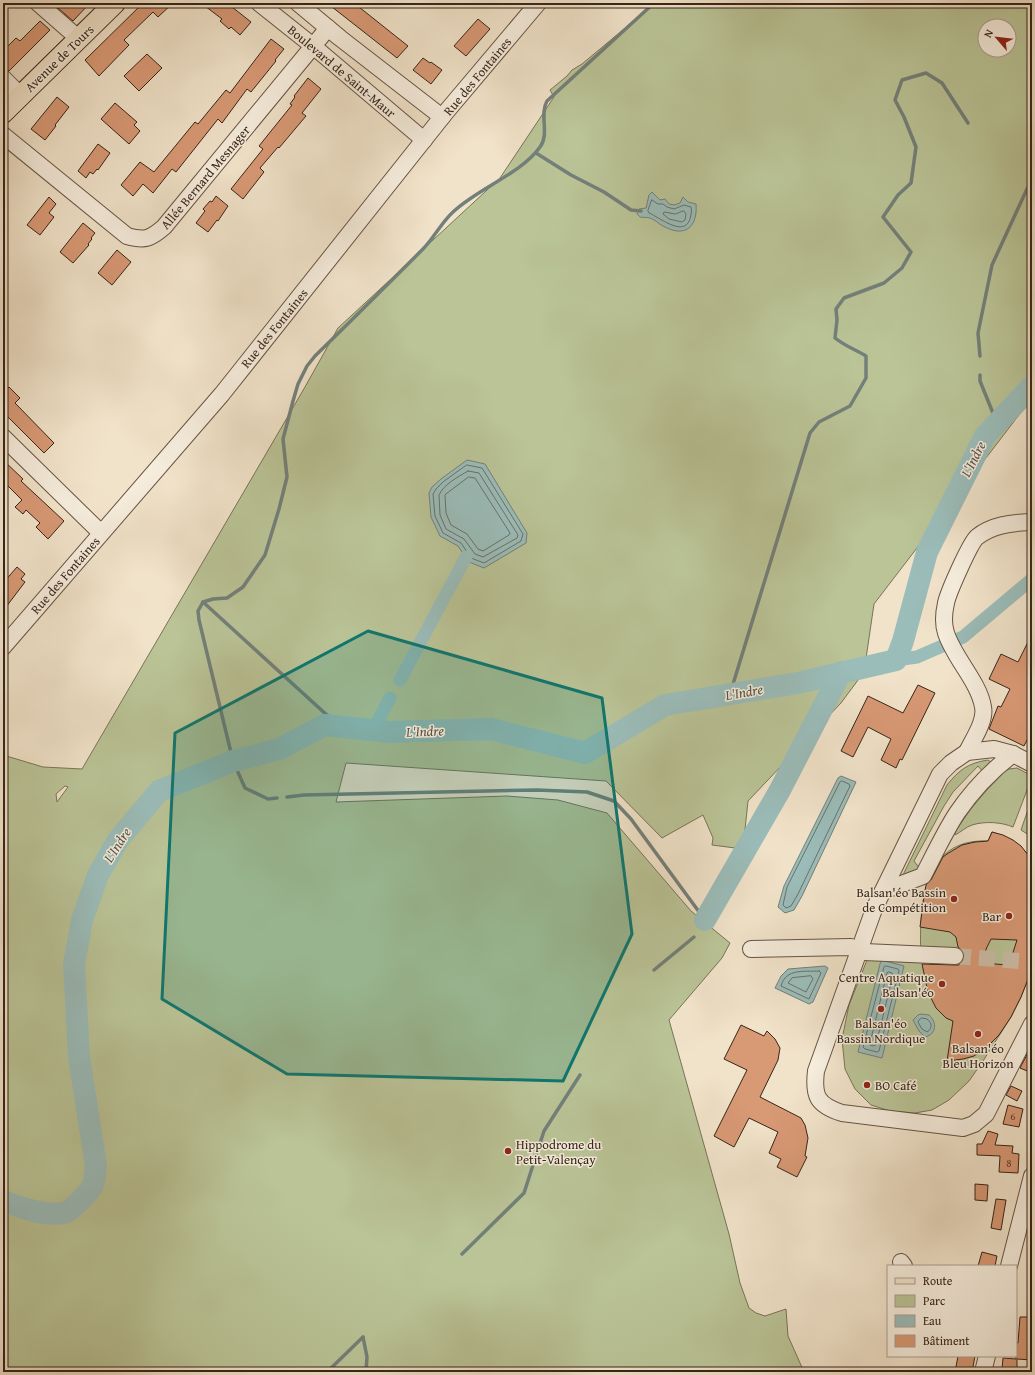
<svg xmlns="http://www.w3.org/2000/svg" width="1035" height="1375" font-family="'Gentium Book Plus',serif">
	<style>
		.green { fill: #bac497; stroke: #787458; fill-rule: evenodd }
		.water { fill: #9bbdba; stroke: #73807a }
		.lines { fill: none; stroke-linecap: round; stroke-linejoin: round }
		.shore { stroke: #69716a; stroke-width: 1 }
		.stream { stroke: #73807a; stroke-width: 3.5 }
		.canal { stroke: #9bbdba; stroke-width: 13 }
		.river { stroke: #9bbdba; stroke-width: 22 }
		.building { fill: #d89975; stroke: #372519; fill-rule: evenodd }
		.minor-tunnel { stroke: #ccbda7; stroke-width: 16; stroke-dasharray: 16 8; stroke-linecap: butt }
		.minor-casing { stroke: #665445; stroke-width: 18 }
		.major-casing { stroke: #372519; stroke-width: 22 }
		.minor { stroke: #f6eddd; stroke-width: 16 }
		.major { stroke: #f1e3ca; stroke-width: 20 }
		.marked { fill: #0f766e; fill-opacity: 0.2; stroke: #0f766e; stroke-width: 3; stroke-linejoin: round }
		.poi-dot { fill: #8f2418; stroke: #f6eddd; stroke-width: 1.5 }
		.labels { text-anchor: middle; stroke-width: 3; stroke-linejoin: round; paint-order: stroke }
		.number-label { font-size: 11px; fill: #5f4230 }
		.street-label { font-size: 13px; fill: #372519; stroke: #f6eddd }
		.poi-label { font-size: 13px; fill: #372519; stroke: #f6eddd; text-anchor: end }
		.water-label { font-size: 14px; font-style: italic; fill: #555349; stroke: #f6eddd }
	</style>
	<rect width="100%" height="100%" fill="#f1e3ca"/>
	<filter id="stains"><feTurbulence type="fractalNoise" baseFrequency=".005" numOctaves="4"/><feColorMatrix values="0 0 0 0 .2 0 0 0 0 .09 0 0 0 0 .02 0 0 0 .5 -.17"/></filter>
	<radialGradient id="worn" r=".72"><stop offset=".6" stop-color="#630" stop-opacity="0"/><stop offset="1" stop-color="#630" stop-opacity=".3"/></radialGradient>
	<g class="green">
		<path d="M655 3H1032V398L874 604 864 672 841 703 748 801 743 849 712 845 713 838 703 815 662 838 606 781 346 763 336 802 507 796 558 800 607 813 691 911 730 943 722 958 669 1020 729 1234 740 1283 749 1308 756 1313 765 1316 786 1309 788 1336 804 1372H3V755L43 767 82 769 305 387 338 328 500 178 554 97 550 90 567 76 572 70 582 64ZM985 26H1009V50H985ZM65 786 68 787 57 802 56 794Z"/>
		<path d="M988 760 991 762 984 773 978 766 953 792 944 806 914 861 920 869 901 879 947 785C959 770 968 763 988 760Z"/>
		<path d="M1017 768 1032 776V777L1013 827C1001 822 985 821 972 825 966 827 961 832 955 835V832L970 810 986 791 1005 771 1009 769Z"/>
		<polygon points="1032,798 1032,837 1021,830"/>
		<path d="M992 832C1009 837 1022 845 1032 860V969L1021 997 1011 1017 983 1061 969 1081 949 1100 932 1110 915 1113 890 1111 871 1105 855 1089 845 1069 842 1039 849 1005 869 955 921 959C919 910 920 838 988 841Z"/>
	</g>
	<g class="water">
		<path d="M652 192 660 200 665 199 669 204 674 205 680 203 683 197 688 202 696 204C698 228 684 238 663 226 659 224 654 219 650 218 644 216 640 220 637 213L639 209 646 208 649 195Z"/>
		<polygon points="467,460 485,464 527,533 526,543 484,568 469,562 458,546 440,536 431,517 429,493 432,487 441,479"/>
		<polygon points="841,776 856,782 802,896 794,910 785,913 778,907 784,886 838,778"/>
		<polygon points="881,960 904,966 882,1058 858,1052"/>
		<polygon points="825,966 828,968 813,1002 809,1004 775,988 781,976 788,969"/>
		<path d="M921 1014 929 1015C937 1022 937 1034 925 1037L919 1031 913 1020 918 1015Z"/>
	</g>
	<g class="lines">
		<g class="shore">
			<path d="M652 200 658 204H663L667 207 674 209 684 205 691 207C692 211 691 215 690 219 684 238 659 217 649 213L648 211Z"/>
			<polygon points="684,211 686,214 685,220 682,222 669,219 663,214 664,212 675,214"/>
			<polygon points="467,465 482,468 523,534 521,541 484,563 471,558 461,543 443,533 435,516 433,494 436,489 443,482"/>
			<path d="M468 471 479 473 518 535 517 538 483 557 475 554 464 539 446 529 440 515 439 495C444 484 458 477 468 471Z"/>
			<polygon points="469,477 475,478 510,533 509,535 483,551 478,549 467,534 451,525 446,513 445,495"/>
			<polygon points="842,781 849,784 850,786 798,894 791,906 786,908 783,905 787,887 840,782"/>
			<polygon points="886,966 898,969 899,971 879,1051 877,1052 865,1049 863,1047 884,967"/>
			<path d="M819 971 821 973 809 999 781 986C786 968 804 972 819 971Z"/>
			<polygon points="889,972 892,973 893,975 876,1045 873,1046 870,1045 870,1043 887,973"/>
			<polygon points="811,976 813,979 806,992 788,983 792,978"/>
			<path d="M922 1018 927 1019C932 1023 933 1028 927 1032L922 1029 918 1022 919 1020Z"/>
		</g>
		<g class="stream">
			<polyline points="536,153 571,175 604,192 631,210 641,211"/>
			<polyline points="980,356 978,333 992,265 1027,189 1032,182"/>
			<polyline points="980,375 980,381 997,423"/>
			<polyline points="203,602 340,727"/>
			<path d="M730 694 810 433 819 422 850 406 866 378V356C856 350 845 346 835 338L837 320 836 309 844 298 884 283 902 268 911 252 883 217 898 195 911 183 916 147 904 117 895 100 902 80 926 73 942 83 968 123"/>
			<polyline points="287,797 304,795 537,790 587,792 614,801 631,819 705,920"/>
			<path d="M277 798 268 799 245 788 233 761 199 620 198 611 203 602 213 599 227 598 243 587 265 555 279 509 287 477 283 439 293 401 298 384 307 366 315 356C351 321 387 285 423 249 434 238 441 223 453 212 478 188 521 174 540 147 550 134 539 115 547 101L654 3"/>
			<polyline points="654,970 694,937"/>
			<polyline points="462,1254 524,1193 544,1131 580,1075"/>
			<polyline points="363,1337 367,1357 366,1372"/>
			<polyline points="327,1372 363,1337"/>
		</g>
		<g class="canal">
			<polyline points="896,660 917,657 963,637 1032,579"/>
			<polyline points="400,680 466,557"/>
			<polyline points="373,730 390,698"/>
		</g>
		<g class="river">
			<polyline points="705,920 780,790 841,672"/>
			<path d="M3 1201C22 1208 44 1216 64 1213 72 1211 89 1192 93 1185 95 1180 95 1172 96 1166L79 1057 74 964 82 920 98 875 118 840 159 791 233 761 279 749 325 725 389 732 491 729 585 753 665 705 798 683 896 660 903 641 927 552 985 436 1032 386"/>
		</g>
	</g>
	<g class="building">
		<polygon points="63,3 90,3 73,21 58,8"/>
		<polygon points="143,3 173,3 158,17 153,12 124,40 129,45 99,76 85,60"/>
		<polygon points="201,3 227,3 251,22 240,35 231,27 229,29 220,21 222,19"/>
		<polygon points="327,3 354,3 408,46 397,58"/>
		<polygon points="478,19 490,29 466,56 454,46"/>
		<polygon points="40,21 50,30 9,71 3,69 3,51 16,38 20,41"/>
		<polygon points="271,39 284,49 275,60 276,61 251,92 247,89 222,123 218,119 176,172 172,169 153,193 143,184 133,196 121,185 140,162 154,172 195,122 198,124 226,90 230,93"/>
		<polygon points="147,54 162,68 139,91 124,76"/>
		<polygon points="423,58 430,63 431,62 442,70 431,84 413,70"/>
		<polygon points="308,78 321,89 302,113 306,116 279,148 278,147 260,168 264,172 243,199 231,189 263,149 259,146 292,105 290,104 295,97 294,96"/>
		<polygon points="57,97 69,107 55,125 56,126 45,140 31,129"/>
		<polygon points="115,103 137,122 134,125 140,131 129,144 101,119"/>
		<polygon points="98,144 110,153 98,170 97,169 93,174 90,172 86,178 78,171"/>
		<polygon points="216,196 228,206 218,221 217,220 208,232 196,223 205,211 203,209 210,201 212,202"/>
		<polygon points="49,197 56,204 49,213 54,217 40,235 27,225"/>
		<polygon points="83,223 95,233 91,238 92,239 88,244 89,245 73,263 60,252"/>
		<polygon points="117,250 131,262 112,285 98,273"/>
		<polygon points="9,387 20,398 15,403 54,443 44,453 3,412 3,393"/>
		<polygon points="3,460 23,479 21,481 64,521 48,539 36,527 40,523 26,510 23,514 15,507 22,500 3,481"/>
		<polygon points="17,567 25,574 21,579 25,582 3,611 3,583"/>
		<polygon points="1032,634 1032,730 1024,746 989,729 998,706 1001,707 1010,689 989,679 1001,654 1018,662"/>
		<polygon points="918,685 935,693 902,760 900,759 896,768 881,760 891,739 868,727 853,757 841,751 868,696 903,713"/>
		<path d="M992 832 1003 835 1013 840 1021 846 1032 860V969L1021 997 1011 1017 999 1035 991 1043 974 1056 963 1059 947 1061 953 1021 946 1018 936 1008 928 992 922 964 955 965H959L963 961 964 956 963 951 958 947 956 937 950 932 920 927 924 896 926 885 931 880 943 857 947 854 962 845 975 842 988 841ZM991 939 1017 940 1009 965 995 964 989 961 986 957 985 952 987 947Z"/>
		<polygon points="741,1025 764,1036 767,1031 775,1039 780,1048 778,1060 760,1097 801,1118 805,1125 808,1138 805,1156 807,1157 797,1177 777,1167 781,1159 769,1153 778,1132 749,1118 734,1147 714,1136 747,1070 724,1059"/>
		<polygon points="1032,1045 1032,1073 1020,1068"/>
		<polygon points="1011,1086 1022,1091 1017,1101 1006,1095"/>
		<polygon points="1008,1105 1023,1109 1019,1127 1003,1124"/>
		<polygon points="988,1131 998,1134 995,1145 1013,1146 1012,1153 1019,1154 1018,1173 999,1172 1000,1156 977,1155 977,1144 982,1144"/>
		<polygon points="975,1184 988,1185 987,1201 975,1200"/>
		<polygon points="996,1199 1006,1200 1001,1230 991,1228"/>
		<polygon points="982,1252 997,1256 995,1266 978,1266"/>
		<polygon points="1020,1317 1032,1317 1032,1360 1017,1359 1017,1370 1002,1369 1003,1358 1016,1359 1016,1343 1018,1343"/>
		<polygon points="958,1356 975,1356 972,1372 955,1372"/>
	</g>
	<g class="lines">
		<polyline class="minor-tunnel" points="955,956 1032,962"/>
		<defs>
			<g id="minor">
				<polyline points="38,3 78,38"/>
				<polyline points="259,3 313,46 424,140"/>
				<polyline points="298,3 340,38 442,117"/>
				<polyline points="3,78 20,95"/>
				<path d="M3 135 127 236C145 241 150 239 164 227L328 28"/>
				<polyline points="3,437 101,533"/>
				<polyline points="3,647 222,394 446,112 538,3"/>
				<path d="M967 752C973 739 986 721 983 707 979 682 954 658 946 633 943 624 944 612 946 603 948 593 970 543 977 537 992 525 1011 523 1029 522L1032 523"/>
				<path d="M1032 764 1013 754 994 749 967 752 951 763 940 774 874 909 816 1071C813 1096 817 1105 842 1113L963 1128 974 1124 986 1114 1032 1024"/>
				<path d="M883 891 923 876C934 855 944 833 957 813 972 791 992 770 1013 754"/>
				<polyline points="751,949 851,947 858,952 864,952 955,956"/>
				<polyline points="901,1262 904,1266"/>
				<polyline points="1009,1266 1032,1176"/>
				<polyline points="983,1372 987,1356"/>
			</g>
			<polyline id="major" points="3,113 115,3"/>
		</defs>
		<use href="#minor" class="minor-casing"/>
		<use href="#major" class="major-casing"/>
		<use href="#minor" class="minor"/>
		<use href="#major" class="major"/>
	</g>
	<path class="marked" d="M368 631 602 698 632 934 563 1081 287 1074 162 999 175 733Z"/>
	<g class="poi-dot">
		<circle cx="954" cy="899" r="4"/>
		<circle cx="1009" cy="916" r="4"/>
		<circle cx="942" cy="984" r="4"/>
		<circle cx="881" cy="1009" r="4"/>
		<circle cx="978" cy="1034" r="4"/>
		<circle cx="867" cy="1085" r="4"/>
		<circle cx="508" cy="1151" r="4"/>
	</g>
	<g class="labels">
		<g class="number-label">
			<text x="1013" y="1120">6</text>
			<text x="1009" y="1167">8</text>
		</g>
		<g class="street-label">
			<text transform="translate(59 58) rotate(-44)" y="5">Avenue de Tours</text>
			<text transform="translate(342 71) rotate(40)" y="5">Boulevard de Saint-Maur</text>
			<text transform="translate(477 76) rotate(-50)" y="5">Rue des Fontaines</text>
			<text transform="translate(205 177) rotate(-50)" y="5">Allée Bernard Mesnager</text>
			<text transform="translate(274 328) rotate(-51)" y="5">Rue des Fontaines</text>
			<text transform="translate(65 575) rotate(-49)" y="5">Rue des Fontaines</text>
		</g>
		<g class="poi-label">
			<text x="946" y="897">Balsan'éo Bassin<tspan x="946" dy="15">de Compétition</tspan></text>
			<text x="1001" y="921">Bar</text>
			<text x="934" y="982">Centre Aquatique<tspan x="934" dy="15">Balsan'éo</tspan></text>
			<text x="881" y="1028" text-anchor="middle">Balsan'éo<tspan x="881" dy="15">Bassin Nordique</tspan></text>
			<text x="978" y="1053" text-anchor="middle">Balsan'éo<tspan x="978" dy="15">Bleu Horizon</tspan></text>
			<text x="875" y="1090" text-anchor="start">BO Café</text>
			<text x="516" y="1149" text-anchor="start">Hippodrome du<tspan x="516" dy="15">Petit-Valençay</tspan></text>
		</g>
		<g class="water-label">
			<text transform="translate(973 459) rotate(-63)" y="5">L'Indre</text>
			<text transform="translate(744 692) rotate(-10)" y="5">L'Indre</text>
			<text transform="translate(425 731) rotate(-2)" y="5">L'Indre</text>
			<text transform="translate(117 845) rotate(-57)" y="5">L'Indre</text>
		</g>
	</g>
	<rect width="1035" height="1375" fill="none" stroke="#f1e3ca" stroke-width="16"/>
	<rect x="4" y="4" width="1027" height="1367" fill="none" stroke="#372519" stroke-width="2"/>
	<rect x="8" y="8" width="1019" height="1359" fill="none" stroke="#372519"/>
	<rect x="887" y="1265" width="130" height="92" fill="#f6eddd" stroke="#aa9d8f"/>
	<rect x="895" y="1278" width="20" height="6" fill="#f1e3ca" stroke="#aa9d8f"/>
	<text x="923" y="1285" font-size="12" fill="#372519">Route</text>
	<rect x="895" y="1295" width="20" height="12" fill="#bac497" stroke="#aa9d8f"/>
	<text x="923" y="1305" font-size="12" fill="#372519">Parc</text>
	<rect x="895" y="1315" width="20" height="12" fill="#9bbdba" stroke="#aa9d8f"/>
	<text x="923" y="1325" font-size="12" fill="#372519">Eau</text>
	<rect x="895" y="1335" width="20" height="12" fill="#d89975" stroke="#aa9d8f"/>
	<text x="923" y="1345" font-size="12" fill="#372519">Bâtiment</text>
	<g transform="translate(997 38) rotate(298)"><circle r="19" fill="#f6eddd" stroke="#aa9d8f"/>
	<path d="M0-3L7 15L0 10L-7 15Z" fill="#8f2418"/>
	<text y="-6" font-size="11" font-weight="bold" text-anchor="middle" fill="#372519">N</text>
	</g>
	<rect width="100%" height="100%" filter="url(#stains)"/>
	<rect width="100%" height="100%" fill="url(#worn)"/>
</svg>
